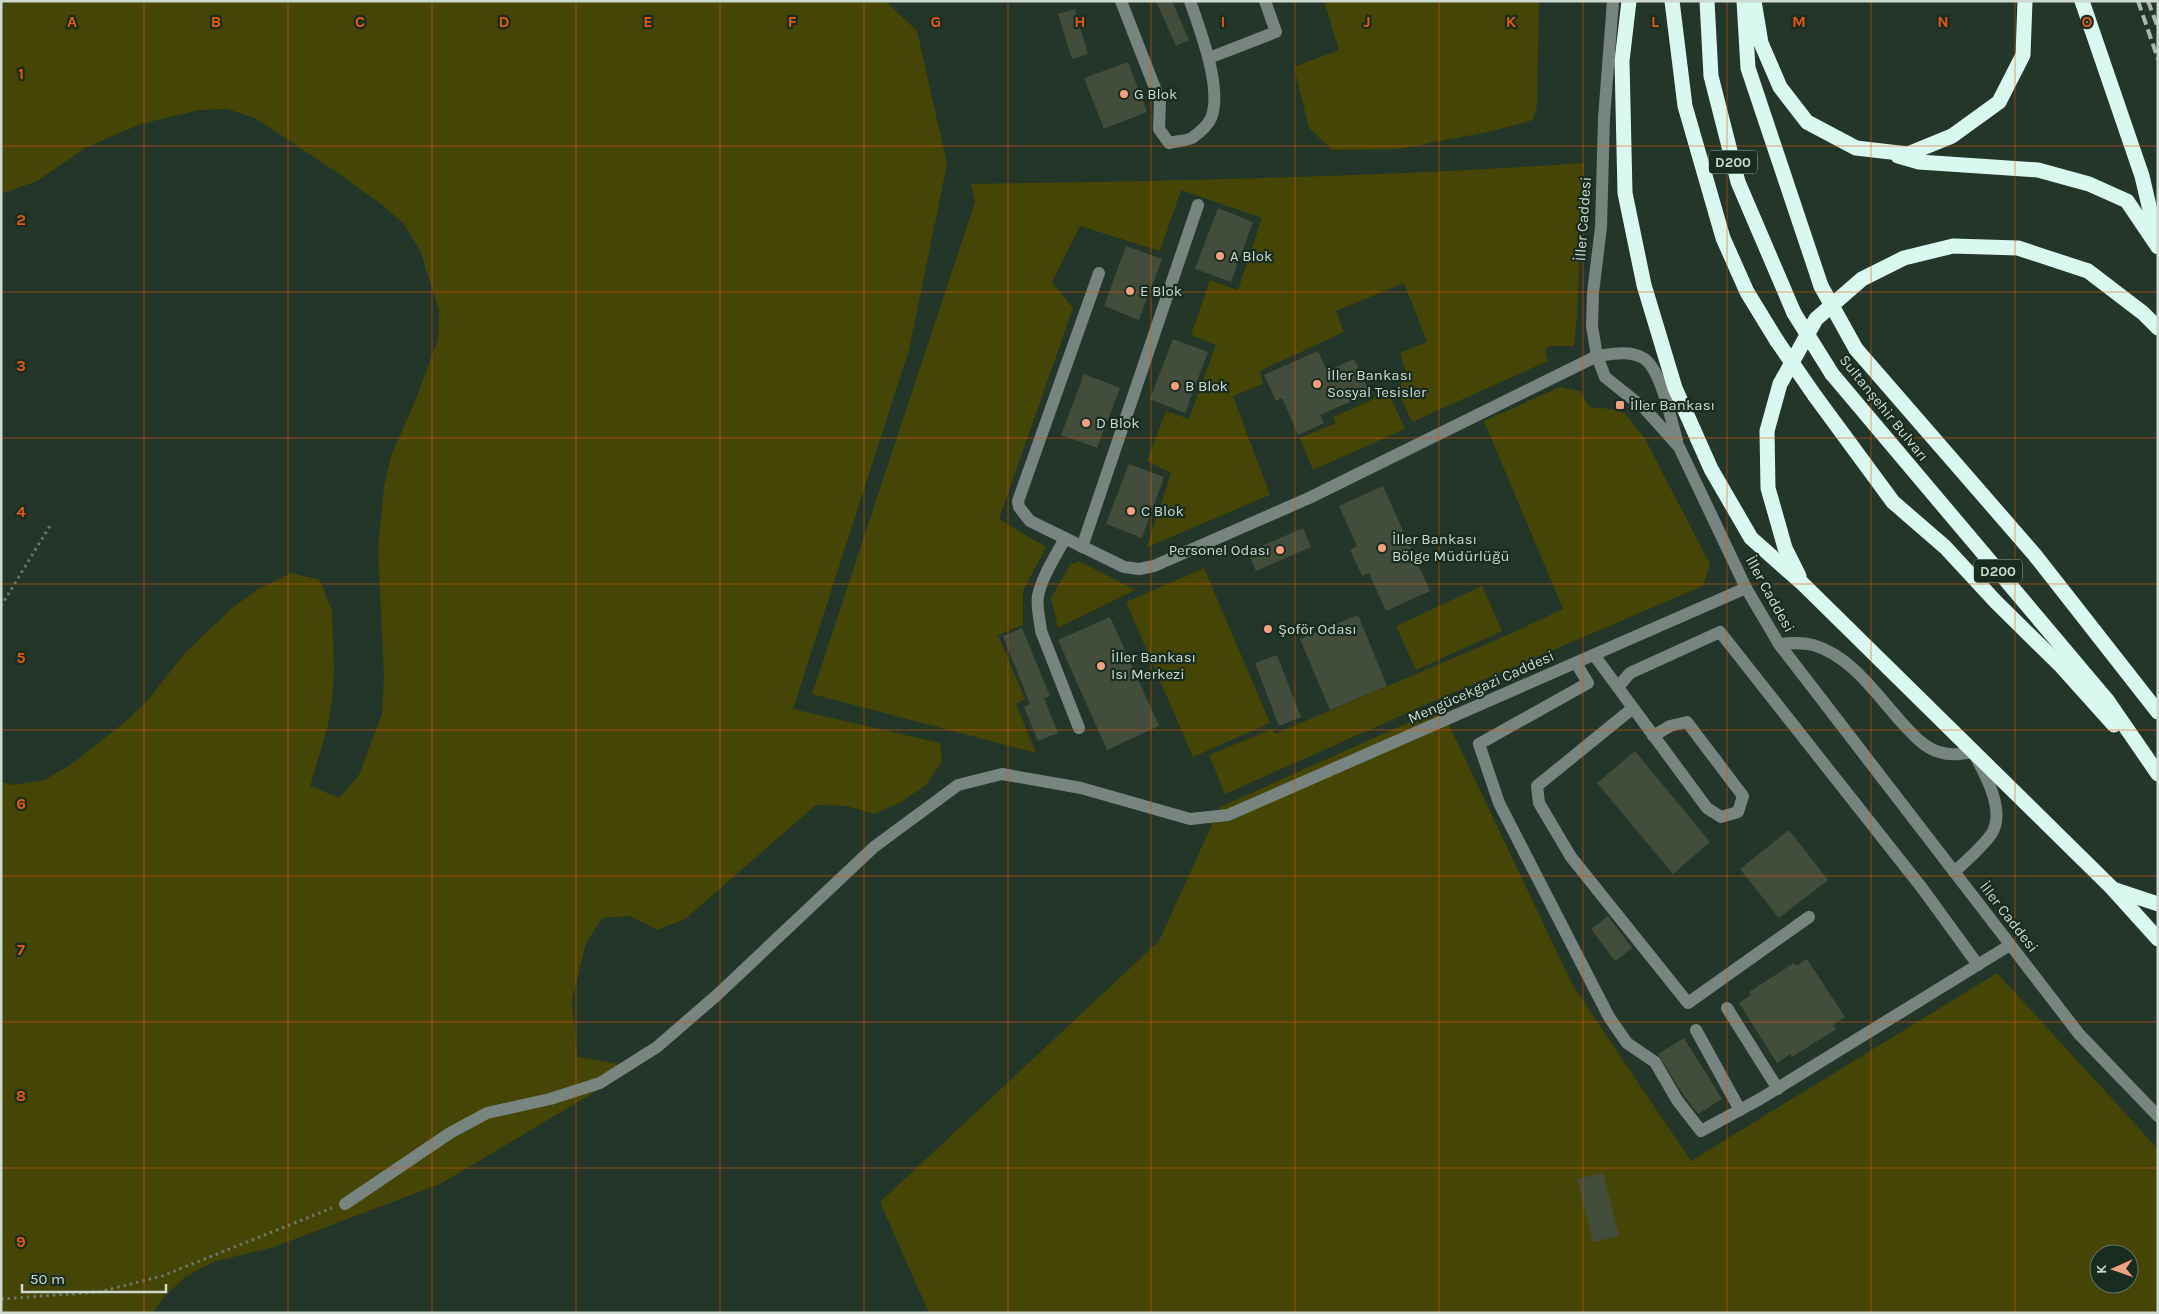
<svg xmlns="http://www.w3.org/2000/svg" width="2159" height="1314" font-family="Karla,sans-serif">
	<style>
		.green { fill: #454505; fill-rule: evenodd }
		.building { fill: #424e3b }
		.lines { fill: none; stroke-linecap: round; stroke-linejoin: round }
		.path { stroke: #68786d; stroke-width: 3; stroke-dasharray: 2.5 4; stroke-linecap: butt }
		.minor { stroke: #778480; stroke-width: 12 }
		.highway { stroke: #d8f8f0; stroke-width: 15 }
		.rail { stroke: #a9b7ad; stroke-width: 4; stroke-dasharray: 10 5; stroke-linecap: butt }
		.highway-bridge { stroke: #d8f8f0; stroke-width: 15 }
		.grid { fill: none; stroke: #e8590c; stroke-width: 1; stroke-opacity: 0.55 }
		.poi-dot { fill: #f2a081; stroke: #192c20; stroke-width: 2 }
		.labels { text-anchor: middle; stroke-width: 4.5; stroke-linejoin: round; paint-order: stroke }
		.shield { fill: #192c20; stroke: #98a69c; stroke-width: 1 }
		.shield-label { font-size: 14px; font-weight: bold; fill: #cedad1 }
		.poi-label { font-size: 15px; fill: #cedad1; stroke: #192c20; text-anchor: start }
		.street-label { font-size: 15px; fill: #cedad1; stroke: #192c20 }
		.grid-label { font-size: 16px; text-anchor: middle; font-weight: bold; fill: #e8590c; stroke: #192c20; stroke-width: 4.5; stroke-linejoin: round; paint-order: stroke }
	</style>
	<rect width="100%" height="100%" fill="#233629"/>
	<g class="green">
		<polygon points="1,1 885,1 917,31 947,164 909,350 793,709 940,743 942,761 926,785 901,802 874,814 846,806 816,805 685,919 657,930 630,916 602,918 586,943 572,1000 577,1057 637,1067 440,1184 274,1247 213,1262 185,1277 164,1297 152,1313 1,1313 1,782 14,785 45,780 73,763 125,722 147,701 186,652 232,608 258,589 291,573 320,580 332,611 334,669 332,700 327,729 310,786 339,798 359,775 382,714 384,677 378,549 384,487 391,456 416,399 438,339 439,310 420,250 403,223 381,204 332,169 255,118 227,109 199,110 141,124 87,147 37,181 1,194"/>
		<polygon points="1324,1 1539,1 1537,105 1533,120 1493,131 1398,149 1332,150 1309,128 1294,67 1339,50"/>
		<path d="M1584 163 1577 317 1574 346H1549L1545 350 1548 361 1412 422 1398 391 1406 374 1400 353 1427 342 1404 283 1336 311 1344 332 1260 371 1263 384 1233 396 1270 495 1147 547 1171 473 1147 461 1166 411 1189 419 1216 345 1191 335 1210 280 1238 290 1262 218 1181 190 1160 251 1080 226 1052 282 1073 308 999 519 1046 547 1023 591V625L998 635 1025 699 1016 704 1036 753 812 694 975 202 971 184C1176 181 1380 177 1584 163Z"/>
		<polygon points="1386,387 1405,429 1313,470 1300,438 1336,423 1333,417 1374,399 1376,392"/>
		<polygon points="1560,387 1580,391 1589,407 1611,409 1625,413 1645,439 1710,564 1703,586 1434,701 1225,794 1209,755 1272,729 1275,734 1512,633 1563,609 1484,421"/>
		<polygon points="1079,561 1135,590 1058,628 1051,598 1070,565"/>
		<polygon points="1204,568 1270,723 1193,757 1126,602"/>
		<polygon points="1482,586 1502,631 1416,670 1396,626"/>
		<path d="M1441 708 1573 986 1691 1161 1997 973 2158 1149V1313H929L880 1202 1159 941 1220 807ZM2099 1254H2129V1284H2099Z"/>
	</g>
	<g class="building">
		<polygon points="1156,1 1172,1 1189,40 1176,46"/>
		<polygon points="1075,9 1088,54 1072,59 1058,14"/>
		<polygon points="1128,62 1147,112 1104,129 1084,78"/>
		<polygon points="1218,208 1253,222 1231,282 1195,269"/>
		<polygon points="1126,246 1162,259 1139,320 1104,306"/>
		<polygon points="1173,339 1208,352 1185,413 1150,399"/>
		<polygon points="1318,351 1327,371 1354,359 1370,393 1320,415 1324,423 1298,435 1282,398 1276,401 1264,375"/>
		<polygon points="1084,374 1120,388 1097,448 1061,435"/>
		<polygon points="1129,464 1164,477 1142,538 1106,524"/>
		<polygon points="1383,486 1430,591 1386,611 1369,573 1362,576 1350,550 1357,546 1339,506"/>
		<polygon points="1303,528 1311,547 1256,571 1248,552"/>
		<polygon points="1358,615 1387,686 1330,710 1300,639"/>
		<polygon points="1110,617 1159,726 1107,750 1058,640"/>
		<polygon points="1022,628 1050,696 1044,698 1058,733 1038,741 1024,707 1030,704 1003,636"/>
		<polygon points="1277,655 1301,717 1279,726 1255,663"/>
		<polygon points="1635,751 1710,842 1673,874 1597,783"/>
		<polygon points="1789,830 1828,880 1779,918 1740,869"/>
		<polygon points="1608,916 1632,948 1615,961 1591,929"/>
		<polygon points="1807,959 1845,1017 1833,1025 1836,1029 1792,1057 1790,1054 1777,1063 1739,1003 1751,995 1749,992 1794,963 1796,966"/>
		<polygon points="1684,1038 1722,1099 1698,1114 1684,1096 1658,1054"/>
		<polygon points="1603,1173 1619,1236 1593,1242 1577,1179"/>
	</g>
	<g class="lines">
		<g class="path">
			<polyline points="1,606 51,524"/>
			<polyline points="1,1299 99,1292 162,1276 332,1208"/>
		</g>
		<g class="minor">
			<path d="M1121 1 1160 101 1159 129 1169 143C1176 141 1186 141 1192 138 1199 133 1207 127 1211 118 1223 89 1200 30 1190 1"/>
			<polyline points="1613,1 1604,118 1601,227 1593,293 1592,326 1597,356 1605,377 1645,409 1679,447 1746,588 1779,644 2079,1034 2158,1116"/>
			<polyline points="1209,58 1276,32 1265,1"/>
			<path d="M1099 273 1018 501 1019 507 1030 521 1124 567 1139 569 1154 566 1309 498 1597 356C1611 354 1630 350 1643 358 1661 368 1671 421 1677 440"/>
			<path d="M1065 538C1056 556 1042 576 1038 596 1036 606 1040 620 1041 631L1079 728"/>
			<polyline points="1082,547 1198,205"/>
			<path d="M1779 644C1791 643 1802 642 1813 645 1852 656 1878 697 1904 725 1914 736 1925 748 1939 752 1951 756 1962 754 1973 752 1984 772 2006 810 1992 833 1982 848 1967 860 1954 872"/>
			<polyline points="1594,655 1707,808 1721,817 1738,812 1743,796 1687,722 1670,726 1653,736"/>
			<polyline points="1576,663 1588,683 1479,744 1499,803 1609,1017 1627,1043 1655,1062 1677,1100 1701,1131 1760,1099 2010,945"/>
			<polyline points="1618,687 1630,673 1720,632 1922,888 1978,965"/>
			<polyline points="1633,708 1537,786 1539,803 1571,857 1688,1003 1809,917"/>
			<polyline points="1727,1008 1778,1089"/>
			<polyline points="1696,1030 1740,1110"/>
			<polyline points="345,1204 450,1133 487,1113 550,1099 600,1083 657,1047 717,995 874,847 958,785 1002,774 1081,788 1190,819 1228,815 1746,588"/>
		</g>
		<g class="highway">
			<polyline points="1629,1 1622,61 1625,193 1644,285 1675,388 1711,469 1751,538 1803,584 2112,888 2158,939"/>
			<polyline points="1672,1 1685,106 1723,238 1747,292 1777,341"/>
			<polyline points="1707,1 1711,76 1738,182 1794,313"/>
			<polyline points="1744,1 1748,68 1821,286"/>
			<polyline points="1754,1 1761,43 1780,87 1807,122 1856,148 1908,154 1952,136 1999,102 2023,55 2025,1"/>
			<polyline points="2082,1 2142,176 2157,240"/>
			<polyline points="1898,156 1919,162 2038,170 2089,184 2127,201 2158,247"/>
			<polyline points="1856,349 2034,554 2158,712"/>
			<polyline points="1832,374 2107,700 2158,774"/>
			<polyline points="1815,396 1893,502 1945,547 1996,602 2061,666 2114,725"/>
			<polyline points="1799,576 1785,548 1768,488 1767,431 1780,384 1816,319 1862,279 1904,258 1953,246 2018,248 2088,271 2143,313 2158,328"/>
			<polyline points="2113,889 2158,904"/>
		</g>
		<g class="rail">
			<polyline points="2138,1 2158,59"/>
			<polyline points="2148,1 2158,28"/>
		</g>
		<g class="highway-bridge">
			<polyline points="1821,286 1856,349"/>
			<polyline points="1794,313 1832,374"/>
			<polyline points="1777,341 1815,396"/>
		</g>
	</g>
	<path class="grid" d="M144 1V1313M288 1V1313M432 1V1313M576 1V1313M720 1V1313M864 1V1313M1008 1V1313M1151 1V1313M1295 1V1313M1439 1V1313M1583 1V1313M1727 1V1313M1871 1V1313M2015 1V1313M1 146H2158M1 292H2158M1 438H2158M1 584H2158M1 730H2158M1 876H2158M1 1022H2158M1 1168H2158"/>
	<g class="poi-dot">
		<circle cx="1124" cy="94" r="5"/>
		<circle cx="1220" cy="256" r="5"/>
		<circle cx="1130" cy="291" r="5"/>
		<circle cx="1317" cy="384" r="5"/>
		<circle cx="1175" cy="386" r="5"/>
		<rect x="1615" y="400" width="10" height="10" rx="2.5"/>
		<circle cx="1086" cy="423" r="5"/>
		<circle cx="1131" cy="511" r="5"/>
		<circle cx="1382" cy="548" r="5"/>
		<circle cx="1280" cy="550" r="5"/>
		<circle cx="1268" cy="629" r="5"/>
		<circle cx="1101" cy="666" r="5"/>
	</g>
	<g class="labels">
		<g class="shield">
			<rect x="1709" y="150.5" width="48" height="23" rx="4"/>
			<rect x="1974" y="559.5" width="48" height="23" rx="4"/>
		</g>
		<g class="shield-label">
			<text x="1733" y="167">D200</text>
			<text x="1998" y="576">D200</text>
		</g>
		<g class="poi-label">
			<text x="1134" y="99">G Blok</text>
			<text x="1230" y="261">A Blok</text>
			<text x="1140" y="296">E Blok</text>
			<text x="1327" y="380">İller Bankası<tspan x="1327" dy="17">Sosyal Tesisler</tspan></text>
			<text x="1185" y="391">B Blok</text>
			<text x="1630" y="410">İller Bankası</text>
			<text x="1096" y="428">D Blok</text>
			<text x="1141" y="516">C Blok</text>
			<text x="1392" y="544">İller Bankası<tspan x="1392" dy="17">Bölge Müdürlüğü</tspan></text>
			<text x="1270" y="555" text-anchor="end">Personel Odası</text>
			<text x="1278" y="634">Şoför Odası</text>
			<text x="1111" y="662">İller Bankası<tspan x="1111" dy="17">Isı Merkezi</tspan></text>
		</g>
		<g class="street-label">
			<text transform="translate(1583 219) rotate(-86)" y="5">İller Caddesi</text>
			<text transform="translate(1884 408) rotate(51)" y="5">Sultanşehir Bulvarı</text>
			<text transform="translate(1770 594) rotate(61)" y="5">İller Caddesi</text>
			<text transform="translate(1481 687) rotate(-24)" y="5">Mengücekgazi Caddesi</text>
			<text transform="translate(2009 917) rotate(52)" y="5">İller Caddesi</text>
		</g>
	</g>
	<g class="grid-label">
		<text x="72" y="27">A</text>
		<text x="216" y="27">B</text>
		<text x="360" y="27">C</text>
		<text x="504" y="27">D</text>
		<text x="648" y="27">E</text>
		<text x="792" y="27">F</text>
		<text x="936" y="27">G</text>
		<text x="1080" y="27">H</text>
		<text x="1223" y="27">I</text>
		<text x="1367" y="27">J</text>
		<text x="1511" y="27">K</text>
		<text x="1655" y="27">L</text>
		<text x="1799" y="27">M</text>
		<text x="1943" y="27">N</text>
		<text x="2087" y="27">O</text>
		<text x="21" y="79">1</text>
		<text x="21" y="225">2</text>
		<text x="21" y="371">3</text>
		<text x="21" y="517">4</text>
		<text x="21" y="663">5</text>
		<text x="21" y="809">6</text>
		<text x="21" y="955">7</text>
		<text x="21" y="1101">8</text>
		<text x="21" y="1247">9</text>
	</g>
	<rect width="2159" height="1314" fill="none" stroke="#cedad1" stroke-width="5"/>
	<g transform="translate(2114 1269) rotate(268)"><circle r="24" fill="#192c20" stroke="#617267"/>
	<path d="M0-4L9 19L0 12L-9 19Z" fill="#f2a081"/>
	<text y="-8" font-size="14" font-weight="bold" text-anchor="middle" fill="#cedad1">K</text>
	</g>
	<path d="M22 1284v8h144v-8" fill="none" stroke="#cedad1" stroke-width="2.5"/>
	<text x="30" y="1284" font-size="15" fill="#cedad1" stroke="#192c20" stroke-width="4" paint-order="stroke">50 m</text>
</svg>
